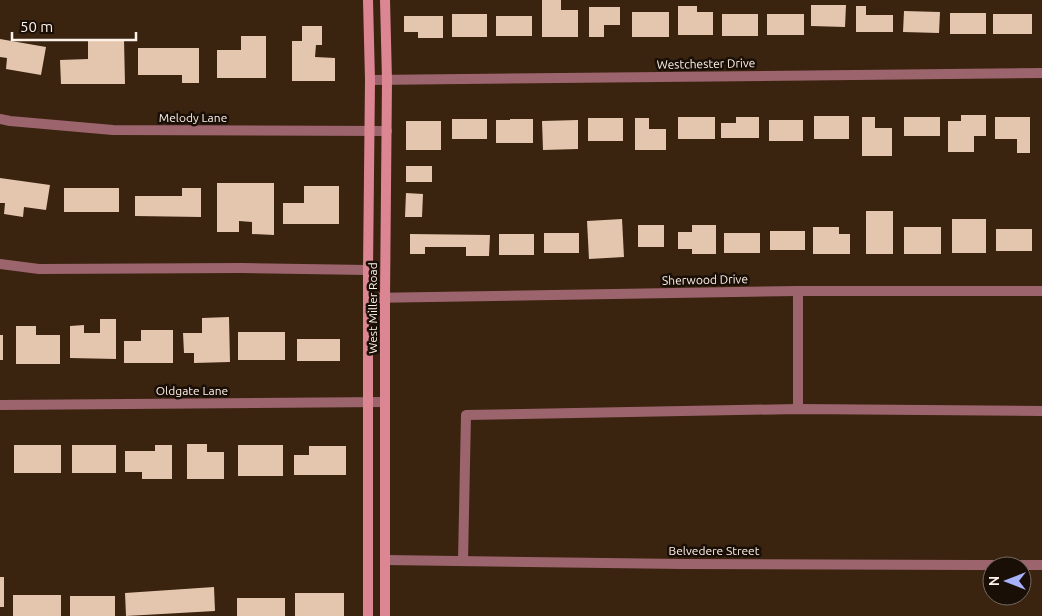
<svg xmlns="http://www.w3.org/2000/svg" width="1042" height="616" font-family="Ubuntu,sans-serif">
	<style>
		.building { fill: #e4c6ae }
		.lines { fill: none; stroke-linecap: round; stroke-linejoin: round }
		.lane { stroke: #9c656d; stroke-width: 10 }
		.street { stroke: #9c656d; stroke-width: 10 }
		.secondary { stroke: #dd8693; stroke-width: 10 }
		.labels { text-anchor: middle; stroke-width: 5; stroke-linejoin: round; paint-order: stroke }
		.street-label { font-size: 12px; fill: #fef1e8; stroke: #190f07 }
	</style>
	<rect width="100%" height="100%" fill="#3a230f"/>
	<g class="building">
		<polygon points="542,0 561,0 561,10 578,10 578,37 542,37"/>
		<polygon points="811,5 846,5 845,27 811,26"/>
		<polygon points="678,6 697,6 697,12 713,12 713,35 678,35"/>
		<polygon points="856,6 866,6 866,15 893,15 893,32 856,32"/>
		<polygon points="589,7 620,7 620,25 604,25 604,37 589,37"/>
		<polygon points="904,11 940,12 939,33 903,32"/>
		<rect x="632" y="12" width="37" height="25"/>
		<rect x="950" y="13" width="36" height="21"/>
		<rect x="452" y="14" width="35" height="23"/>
		<rect x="722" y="14" width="36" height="22"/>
		<rect x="767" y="14" width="37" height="21"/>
		<rect x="993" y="14" width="39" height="20"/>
		<polygon points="404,16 443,16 443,38 418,38 418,32 404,32"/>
		<rect x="496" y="16" width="36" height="20"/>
		<polygon points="302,26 322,26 322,45 316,45 315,57 335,58 335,81 292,81 292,41 302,41"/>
		<polygon points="241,36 266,36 266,78 217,78 217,50 241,50"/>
		<polygon points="0,39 46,47 41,75 6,69 7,58 0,57"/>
		<polygon points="88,39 124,39 125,84 61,84 60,60 88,59"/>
		<polygon points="138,48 199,48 199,83 182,83 182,75 138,75"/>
		<polygon points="961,115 986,115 986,136 974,136 974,152 948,152 948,121 961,121"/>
		<rect x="814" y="116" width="35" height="23"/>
		<rect x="678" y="117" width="37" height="22"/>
		<polygon points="736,117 759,117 759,138 721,138 721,123 736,123"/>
		<polygon points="862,117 875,117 875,128 892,128 892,156 862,156"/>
		<rect x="904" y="117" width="36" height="19"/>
		<polygon points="995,117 1030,117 1030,153 1017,153 1017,139 995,139"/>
		<rect x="588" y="118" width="35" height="23"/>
		<polygon points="635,118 649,118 649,129 666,129 666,150 635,150"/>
		<rect x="452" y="119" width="35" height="20"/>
		<polygon points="510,119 533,119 533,143 496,143 496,120 510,120"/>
		<polygon points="578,120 578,149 543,150 542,121"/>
		<rect x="769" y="120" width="34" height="21"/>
		<rect x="406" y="121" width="35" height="29"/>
		<rect x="406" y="166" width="26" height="16"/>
		<polygon points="0,178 50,185 46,210 24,207 23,217 4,214 5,203 0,203"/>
		<polygon points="217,183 274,183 274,235 252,234 252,222 239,221 239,232 217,232"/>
		<polygon points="304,186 339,186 339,224 283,224 283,203 304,203"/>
		<rect x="64" y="188" width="55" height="24"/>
		<polygon points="182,188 201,188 201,217 135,216 135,196 182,196"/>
		<polygon points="406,193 423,194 422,217 405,217"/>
		<rect x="866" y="211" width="27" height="43"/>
		<polygon points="622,219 624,257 589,259 587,221"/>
		<rect x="952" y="219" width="34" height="34"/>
		<rect x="638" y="225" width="26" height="22"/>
		<polygon points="692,225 716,225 716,254 692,254 692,249 678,249 678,232 692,232"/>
		<polygon points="813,227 839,227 839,234 850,234 850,254 813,254"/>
		<rect x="904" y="227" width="37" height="27"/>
		<rect x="996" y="229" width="36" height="22"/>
		<rect x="770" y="231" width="35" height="19"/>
		<rect x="544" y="233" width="35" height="20"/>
		<rect x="724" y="233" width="36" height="20"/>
		<polygon points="410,234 490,235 489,256 466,256 466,247 425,247 425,254 410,254"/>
		<rect x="499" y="234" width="35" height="21"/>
		<polygon points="229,317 230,362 194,363 194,353 184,353 183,333 202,333 202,318"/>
		<polygon points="100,319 116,319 116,359 70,358 70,326 84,325 84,333 100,333"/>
		<polygon points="16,326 36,326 36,335 60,335 60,364 16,364"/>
		<polygon points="141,330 173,330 173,363 124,363 124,341 141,341"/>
		<rect x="238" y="332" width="47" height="28"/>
		<rect x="0" y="335" width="3" height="25"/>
		<rect x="297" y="339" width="43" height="22"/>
		<polygon points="187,444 207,444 207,452 224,452 224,479 187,479"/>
		<rect x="14" y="445" width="47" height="28"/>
		<rect x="72" y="445" width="44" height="28"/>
		<polygon points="155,445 172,445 172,479 142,479 142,472 125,472 125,451 155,451"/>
		<rect x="238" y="445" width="45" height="31"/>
		<polygon points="309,446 346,446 346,475 294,475 294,455 309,455"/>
		<rect x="0" y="577" width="4" height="30"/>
		<polygon points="214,587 215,611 126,616 125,593"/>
		<rect x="295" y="593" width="49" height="23"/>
		<rect x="13" y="595" width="48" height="21"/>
		<rect x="70" y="596" width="45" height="20"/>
		<rect x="237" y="598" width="48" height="18"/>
	</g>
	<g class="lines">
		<polyline class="lane" points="0,264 39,269 241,268 368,270"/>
		<g class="street">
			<polyline points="370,80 1042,73"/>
			<polyline points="0,119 10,121 113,130 387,131"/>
			<polyline points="798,291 798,409"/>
			<polyline points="368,298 798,291 1042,291"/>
			<polyline points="0,405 385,402"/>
			<polyline points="385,560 683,564 977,565 1042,565"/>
			<polyline points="463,561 466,415 798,409 1042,411"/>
		</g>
		<g class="secondary">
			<polyline points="368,0 370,80 368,270 368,616"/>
			<polyline points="385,0 387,80 385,298 385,616"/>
		</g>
	</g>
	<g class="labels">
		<g class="street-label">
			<text transform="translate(706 64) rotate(-1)" y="4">Westchester Drive</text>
			<text x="193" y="122">Melody Lane</text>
			<text transform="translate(705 280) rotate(-1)" y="4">Sherwood Drive</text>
			<text transform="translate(373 308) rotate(-90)" y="4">West Miller Road</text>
			<text x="192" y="395">Oldgate Lane</text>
			<text x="714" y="555">Belvedere Street</text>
		</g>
	</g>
	<g transform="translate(1007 581) rotate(270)"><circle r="24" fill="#190f07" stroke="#756961"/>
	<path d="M0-4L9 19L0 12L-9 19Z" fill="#a7b1fc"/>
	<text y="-8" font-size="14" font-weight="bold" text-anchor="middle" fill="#fef1e8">N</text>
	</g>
	<path d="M12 32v8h124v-8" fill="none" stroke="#fef1e8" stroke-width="2.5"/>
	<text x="20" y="32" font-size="15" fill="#fef1e8" stroke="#190f07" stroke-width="4" paint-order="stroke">50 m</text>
</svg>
